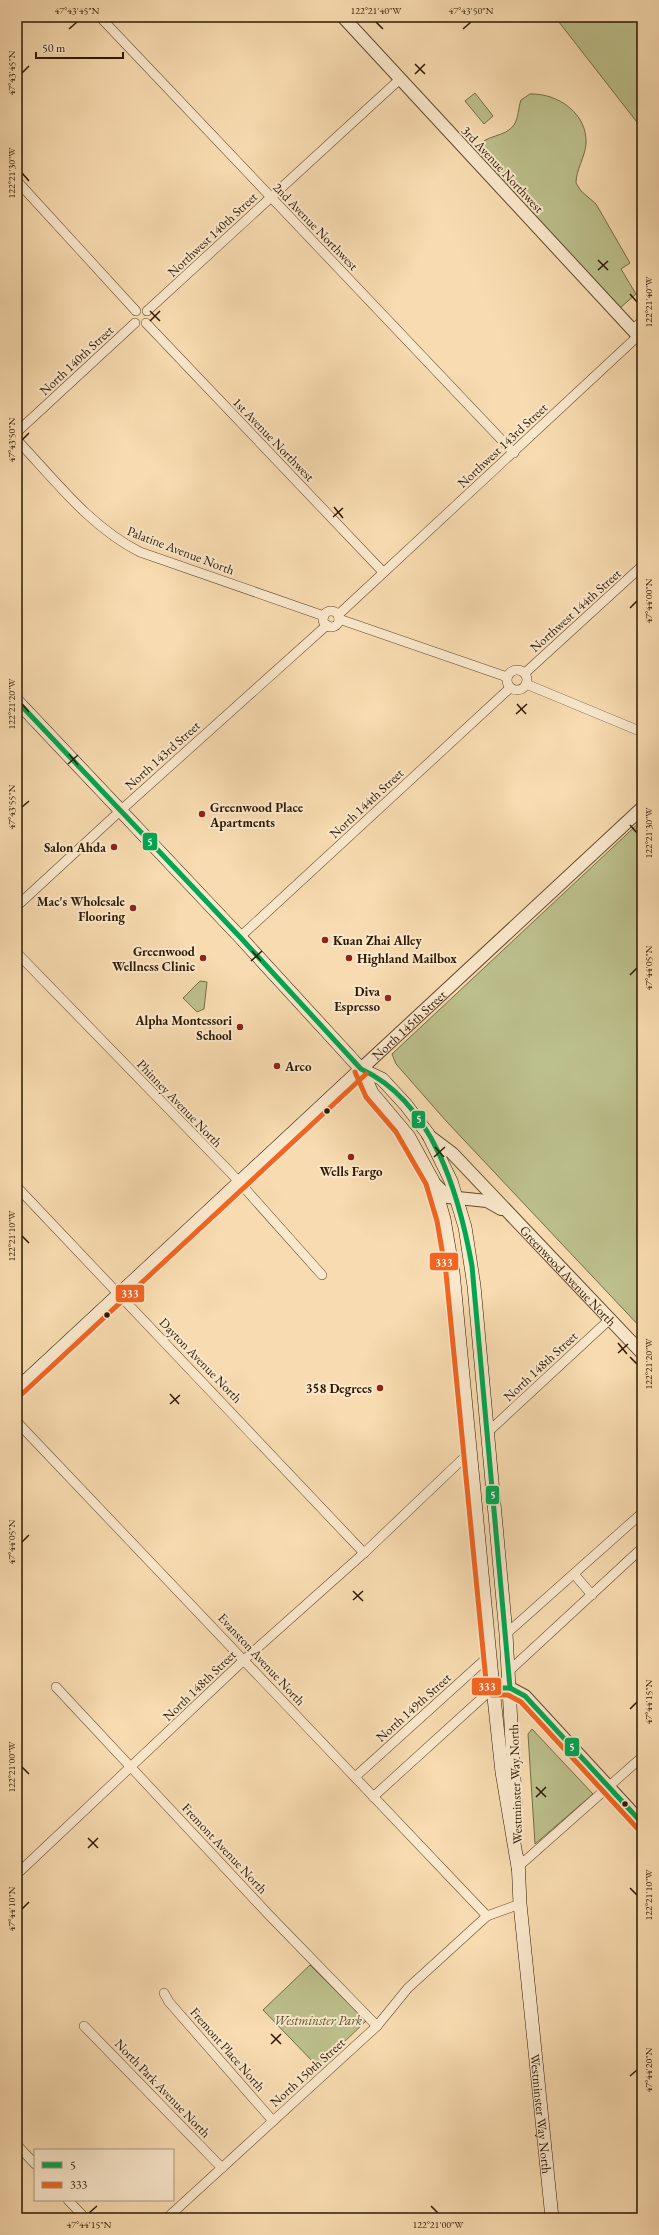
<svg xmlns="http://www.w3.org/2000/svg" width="659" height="2235" font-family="'EB Garamond',serif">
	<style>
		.green { fill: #bcc08c; stroke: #756c46 }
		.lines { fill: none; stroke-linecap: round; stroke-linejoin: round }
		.minor-casing { stroke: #60492c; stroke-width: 10 }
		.tertiary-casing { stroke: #60492c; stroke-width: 14 }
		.secondary-casing { stroke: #2e1800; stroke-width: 14 }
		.minor { stroke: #fae8cc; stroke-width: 9 }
		.tertiary { stroke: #fae8cc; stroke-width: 12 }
		.secondary { stroke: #fae8cc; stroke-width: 13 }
		.bus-1-casing { stroke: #fae8cc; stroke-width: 8 }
		.bus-2-casing { stroke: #fae8cc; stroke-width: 8 }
		.bus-1 { stroke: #00a651; stroke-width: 5 }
		.bus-2 { stroke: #f26522; stroke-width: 5 }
		.ticks { fill: none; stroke: #2e1800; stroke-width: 1.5 }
		.poi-dot { fill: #8f2418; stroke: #fae8cc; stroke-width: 1.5 }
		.bus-dot { fill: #2e1800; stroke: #fae8cc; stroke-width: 1.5 }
		.labels { text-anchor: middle; stroke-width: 4; stroke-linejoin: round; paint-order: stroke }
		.street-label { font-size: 13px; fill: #2e1800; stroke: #fae8cc }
		.poi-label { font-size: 13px; font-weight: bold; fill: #2e1800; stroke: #fae8cc; text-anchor: end }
		.park-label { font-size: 13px; font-style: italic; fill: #594a2a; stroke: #fae8cc }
		.line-badge { stroke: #fae8cc; stroke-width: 1.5 }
		.badge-label { font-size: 11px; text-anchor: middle; font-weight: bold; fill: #fff }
		.neatline { fill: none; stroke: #2e1800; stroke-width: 1.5 }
		.ticks-label { font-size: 10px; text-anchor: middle; fill: #2e1800 }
	</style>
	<rect width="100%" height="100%" fill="#f8dbb0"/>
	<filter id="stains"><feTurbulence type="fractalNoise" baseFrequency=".005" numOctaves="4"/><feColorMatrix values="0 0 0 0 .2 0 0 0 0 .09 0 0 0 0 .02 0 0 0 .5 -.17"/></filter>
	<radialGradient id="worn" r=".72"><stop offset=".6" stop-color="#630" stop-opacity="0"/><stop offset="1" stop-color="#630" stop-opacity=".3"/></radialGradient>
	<g class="green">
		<polygon points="555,17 642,17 642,125 640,126"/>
		<polygon points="475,93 493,116 484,124 465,101"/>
		<path d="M530 94C558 93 588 114 586 144 585 157 576 170 576 183L581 191 596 204 630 263 621 269 636 294 620 308 478 154 477 148C485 134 505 138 514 125 519 117 518 108 521 100Z"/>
		<polygon points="642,820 642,1329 447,1122 396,1064 392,1054"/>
		<polygon points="200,981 207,982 204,1009 197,1012 183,998"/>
		<polygon points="532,1729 593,1794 535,1844 528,1734"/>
		<polygon points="310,1965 366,2021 318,2067 263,2010"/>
	</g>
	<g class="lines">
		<defs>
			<g id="minor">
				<polyline points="100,17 514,453"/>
				<polyline points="17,181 136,311"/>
				<polyline points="147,311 400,79"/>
				<polyline points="146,323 383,572"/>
				<polyline points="632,330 642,321"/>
				<polyline points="17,432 135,323"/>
				<path d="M17 440C55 480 90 527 140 552L324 616"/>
				<circle cx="331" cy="619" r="8"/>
				<polyline points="338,615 638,336"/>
				<polyline points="339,619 507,677"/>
				<circle cx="517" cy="680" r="10"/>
				<polyline points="525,673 642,566"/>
				<polyline points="526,684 642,732"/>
				<polyline points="17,906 120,811 327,625"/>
				<polyline points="240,937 510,688"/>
				<polyline points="17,953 230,1172 322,1275"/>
				<polyline points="17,1187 364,1553"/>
				<polyline points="17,1422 487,1916"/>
				<polyline points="488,1432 610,1319"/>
				<polyline points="574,1574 592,1595"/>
				<polyline points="506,1634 642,1513"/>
				<polyline points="509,1671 642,1548"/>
				<polyline points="56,1687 269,1915 377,2026"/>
				<polyline points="355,1777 490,1655"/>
				<polyline points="373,1797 493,1688"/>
				<polyline points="518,1867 642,1757"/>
				<polyline points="17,1874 245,1659 364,1553 471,1451"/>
				<polyline points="164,1993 169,2002 273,2121"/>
				<polyline points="84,2026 222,2168"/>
				<polyline points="17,2145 35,2164"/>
				<polyline points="68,2200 85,2218"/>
				<polyline points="167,2218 377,2026 408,1988 487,1916 520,1904"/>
			</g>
			<g id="tertiary">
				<polyline points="343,17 642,340"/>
				<path id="s1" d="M361 1069 642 808"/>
				<path id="s2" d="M428 1135 452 1153 642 1353"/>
				<polyline points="434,1183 448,1197 487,1201 501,1209"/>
				<polyline points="493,1688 510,1688 525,1696 642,1823"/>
			</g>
			<g id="secondary">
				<polyline points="17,701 240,937 361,1069 372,1093 409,1137 433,1181 444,1219 453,1272 493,1688 502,1772 518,1867"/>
				<polyline points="361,1069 382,1079 406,1105 428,1134 451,1181 465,1227 474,1286 506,1634 516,1814"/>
				<polyline points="17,1389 361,1069"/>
				<path id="s3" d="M518 1859 520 1904 552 2218"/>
			</g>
		</defs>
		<use href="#minor" class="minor-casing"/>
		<use href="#tertiary" class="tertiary-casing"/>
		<use href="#secondary" class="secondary-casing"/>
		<use href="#minor" class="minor"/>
		<use href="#tertiary" class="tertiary"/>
		<use href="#secondary" class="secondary"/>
		<defs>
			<g id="bus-1">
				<path d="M17 701 240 937 361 1069C433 1102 459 1194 472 1266L510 1688"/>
				<polyline points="493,1688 510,1688 525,1696 642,1823"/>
			</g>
			<g id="bus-2">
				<polyline points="355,1072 366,1097 396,1132 426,1184 437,1221 446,1273 487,1691 492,1695 508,1695 521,1702 637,1828"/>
				<polyline points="22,1394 366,1074"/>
			</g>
		</defs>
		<use href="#bus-1" class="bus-1-casing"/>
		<use href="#bus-2" class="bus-2-casing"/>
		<use href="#bus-1" class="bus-1"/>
		<use href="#bus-2" class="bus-2"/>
	</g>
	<path class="ticks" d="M376 22 383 29M69 29 77 22M463 29 471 22M415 64 425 74M22 73 29 66M415 74 425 64M22 173 29 181M598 260 608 270M598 270 608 261M630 294 637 302M150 311 160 321M150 321 160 311M22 440 29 433M334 507 343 518M333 517 343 508M630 608 637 601M22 704 29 712M517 704 526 714M516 714 527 704M69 754 78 765M68 764 78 755M22 807 29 801M630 825 637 833M252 951 261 961M251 961 262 951M630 975 637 968M435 1147 444 1157M434 1157 445 1147M22 1236 29 1243M618 1343 627 1354M618 1353 628 1344M630 1357 637 1364M170 1394 179 1404M170 1404 180 1395M22 1542 29 1535M353 1591 363 1601M353 1600 363 1591M630 1709 637 1702M22 1767 29 1774M536 1787 546 1797M536 1797 546 1787M88 1838 98 1848M88 1848 98 1838M630 1888 637 1895M22 1909 29 1902M271 2034 281 2044M271 2044 281 2034M630 2076 637 2070M431 2206 438 2213M89 2213 97 2206"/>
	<g class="poi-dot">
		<circle cx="202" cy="814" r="4"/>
		<circle cx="114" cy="847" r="4"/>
		<circle cx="133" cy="908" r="4"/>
		<circle cx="325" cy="940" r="4"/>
		<circle cx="203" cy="958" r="4"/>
		<circle cx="349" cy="958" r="4"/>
		<circle cx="388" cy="998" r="4"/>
		<circle cx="240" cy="1027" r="4"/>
		<circle cx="277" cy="1066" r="4"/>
		<circle cx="351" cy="1157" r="4"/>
		<circle cx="380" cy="1388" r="4"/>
	</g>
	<g class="bus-dot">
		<circle cx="327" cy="1111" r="3.5"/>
		<circle cx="107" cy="1315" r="3.5"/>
		<circle cx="625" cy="1804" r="3.5"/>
	</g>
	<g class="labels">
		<g class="street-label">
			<text transform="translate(503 169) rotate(47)" y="5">3rd Avenue Northwest</text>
			<text transform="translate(316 226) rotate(46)" y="5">2nd Avenue Northwest</text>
			<text transform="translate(212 234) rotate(-43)" y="5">Northwest 140th Street</text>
			<text transform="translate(76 360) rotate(-43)" y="5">North 140th Street</text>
			<text transform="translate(274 439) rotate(46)" y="5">1st Avenue Northwest</text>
			<text transform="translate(502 445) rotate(-43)" y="5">Northwest 143rd Street</text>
			<text transform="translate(181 550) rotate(21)" y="5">Palatine Avenue North</text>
			<text transform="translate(575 610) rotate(-42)" y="5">Northwest 144th Street</text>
			<text transform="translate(162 755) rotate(-42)" y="5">North 143rd Street</text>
			<text transform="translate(366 803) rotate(-43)" y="5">North 144th Street</text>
			<text dy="5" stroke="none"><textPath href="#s1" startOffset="65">North 145th Street</textPath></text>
			<text transform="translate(180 1103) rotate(46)" y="5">Phinney Avenue North</text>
			<text dy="5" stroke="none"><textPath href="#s2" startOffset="199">Greenwood Avenue North</textPath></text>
			<text transform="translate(201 1360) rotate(46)" y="5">Dayton Avenue North</text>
			<text transform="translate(540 1366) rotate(-43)" y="5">North 148th Street</text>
			<text transform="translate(262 1659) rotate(47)" y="5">Evanston Avenue North</text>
			<text transform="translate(199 1685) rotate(-44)" y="5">North 148th Street</text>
			<text transform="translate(413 1707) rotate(-42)" y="5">North 149th Street</text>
			<text transform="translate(515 1784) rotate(-92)" y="5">Westminster Way North</text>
			<text transform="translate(225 1848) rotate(47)" y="5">Fremont Avenue North</text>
			<text transform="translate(228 2049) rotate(49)" y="5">Fremont Place North</text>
			<text transform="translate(307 2072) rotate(-42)" y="5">North 150th Street</text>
			<text transform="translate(163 2088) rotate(46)" y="5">North Park Avenue North</text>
			<text dy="5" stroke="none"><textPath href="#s3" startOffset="256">Westminster Way North</textPath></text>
		</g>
		<g class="poi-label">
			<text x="210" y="812" text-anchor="start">Greenwood Place<tspan x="210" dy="15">Apartments</tspan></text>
			<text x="106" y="852">Salon Ahda</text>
			<text x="125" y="906">Mac's Wholesale<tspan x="125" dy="15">Flooring</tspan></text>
			<text x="333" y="945" text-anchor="start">Kuan Zhai Alley</text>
			<text x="195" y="956">Greenwood<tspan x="195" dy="15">Wellness Clinic</tspan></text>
			<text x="357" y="963" text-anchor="start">Highland Mailbox</text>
			<text x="380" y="996">Diva<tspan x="380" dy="15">Espresso</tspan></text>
			<text x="232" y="1025">Alpha Montessori<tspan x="232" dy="15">School</tspan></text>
			<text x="285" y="1071" text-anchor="start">Arco</text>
			<text x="351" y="1176" text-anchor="middle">Wells Fargo</text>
			<text x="372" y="1393">358 Degrees</text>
		</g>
		<g class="park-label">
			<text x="318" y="2025">Westminster Park</text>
		</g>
	</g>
	<g class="line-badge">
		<rect x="142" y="832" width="16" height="19" rx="4" fill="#00a651"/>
		<rect x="411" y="1110" width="15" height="19" rx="4" fill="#00a651"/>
		<rect x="429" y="1252" width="30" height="19" rx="4" fill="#f26522"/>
		<rect x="115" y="1284" width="30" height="19" rx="4" fill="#f26522"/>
		<rect x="485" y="1485" width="15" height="20" rx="4" fill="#00a651"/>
		<rect x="471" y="1677" width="31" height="19" rx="4" fill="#f26522"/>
		<rect x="564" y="1737" width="16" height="20" rx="4" fill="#00a651"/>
	</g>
	<g class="badge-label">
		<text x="150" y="846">5</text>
		<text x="419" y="1123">5</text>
		<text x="444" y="1266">333</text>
		<text x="130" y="1297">333</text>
		<text x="493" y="1499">5</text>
		<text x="487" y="1690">333</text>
		<text x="572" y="1751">5</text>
	</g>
	<rect width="659" height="2235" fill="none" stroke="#f8dbb0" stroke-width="44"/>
	<rect x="34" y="2149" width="140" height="52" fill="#fae8cc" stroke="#a8957a"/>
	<rect x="42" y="2162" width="20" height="6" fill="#00a651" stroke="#a8957a"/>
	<text x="70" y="2169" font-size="12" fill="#2e1800">5</text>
	<rect x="42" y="2182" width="20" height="6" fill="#f26522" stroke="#a8957a"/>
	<text x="70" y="2189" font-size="12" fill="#2e1800">333</text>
	<path d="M36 52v6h87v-6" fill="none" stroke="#2e1800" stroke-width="2"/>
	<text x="42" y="52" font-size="12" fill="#2e1800" stroke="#fae8cc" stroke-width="3" paint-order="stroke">50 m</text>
	<rect x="22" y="22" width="615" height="2191" class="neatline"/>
	<g class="ticks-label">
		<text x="77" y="14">47°43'45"N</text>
		<text x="376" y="14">122°21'40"W</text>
		<text x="471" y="14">47°43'50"N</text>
		<text transform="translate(11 73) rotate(-90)" y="4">47°43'45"N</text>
		<text transform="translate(11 173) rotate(-90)" y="4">122°21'30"W</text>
		<text transform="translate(648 302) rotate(-90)" y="4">122°21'40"W</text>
		<text transform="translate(11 440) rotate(-90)" y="4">47°43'50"N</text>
		<text transform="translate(648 601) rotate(-90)" y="4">47°44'00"N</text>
		<text transform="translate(11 704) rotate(-90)" y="4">122°21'20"W</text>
		<text transform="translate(11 807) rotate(-90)" y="4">47°43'55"N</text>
		<text transform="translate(648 833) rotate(-90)" y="4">122°21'30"W</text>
		<text transform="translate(648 968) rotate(-90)" y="4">47°44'05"N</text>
		<text transform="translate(11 1236) rotate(-90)" y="4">122°21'10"W</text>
		<text transform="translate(648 1364) rotate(-90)" y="4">122°21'20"W</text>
		<text transform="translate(11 1542) rotate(-90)" y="4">47°44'05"N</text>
		<text transform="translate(648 1702) rotate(-90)" y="4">47°44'15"N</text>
		<text transform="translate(11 1767) rotate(-90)" y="4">122°21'00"W</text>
		<text transform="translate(648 1895) rotate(-90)" y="4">122°21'10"W</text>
		<text transform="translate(11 1909) rotate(-90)" y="4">47°44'10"N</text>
		<text transform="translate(648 2070) rotate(-90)" y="4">47°44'20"N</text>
		<text x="89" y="2228">47°44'15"N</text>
		<text x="438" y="2228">122°21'00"W</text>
	</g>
	<rect width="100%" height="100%" filter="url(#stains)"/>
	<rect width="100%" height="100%" fill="url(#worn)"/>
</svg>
